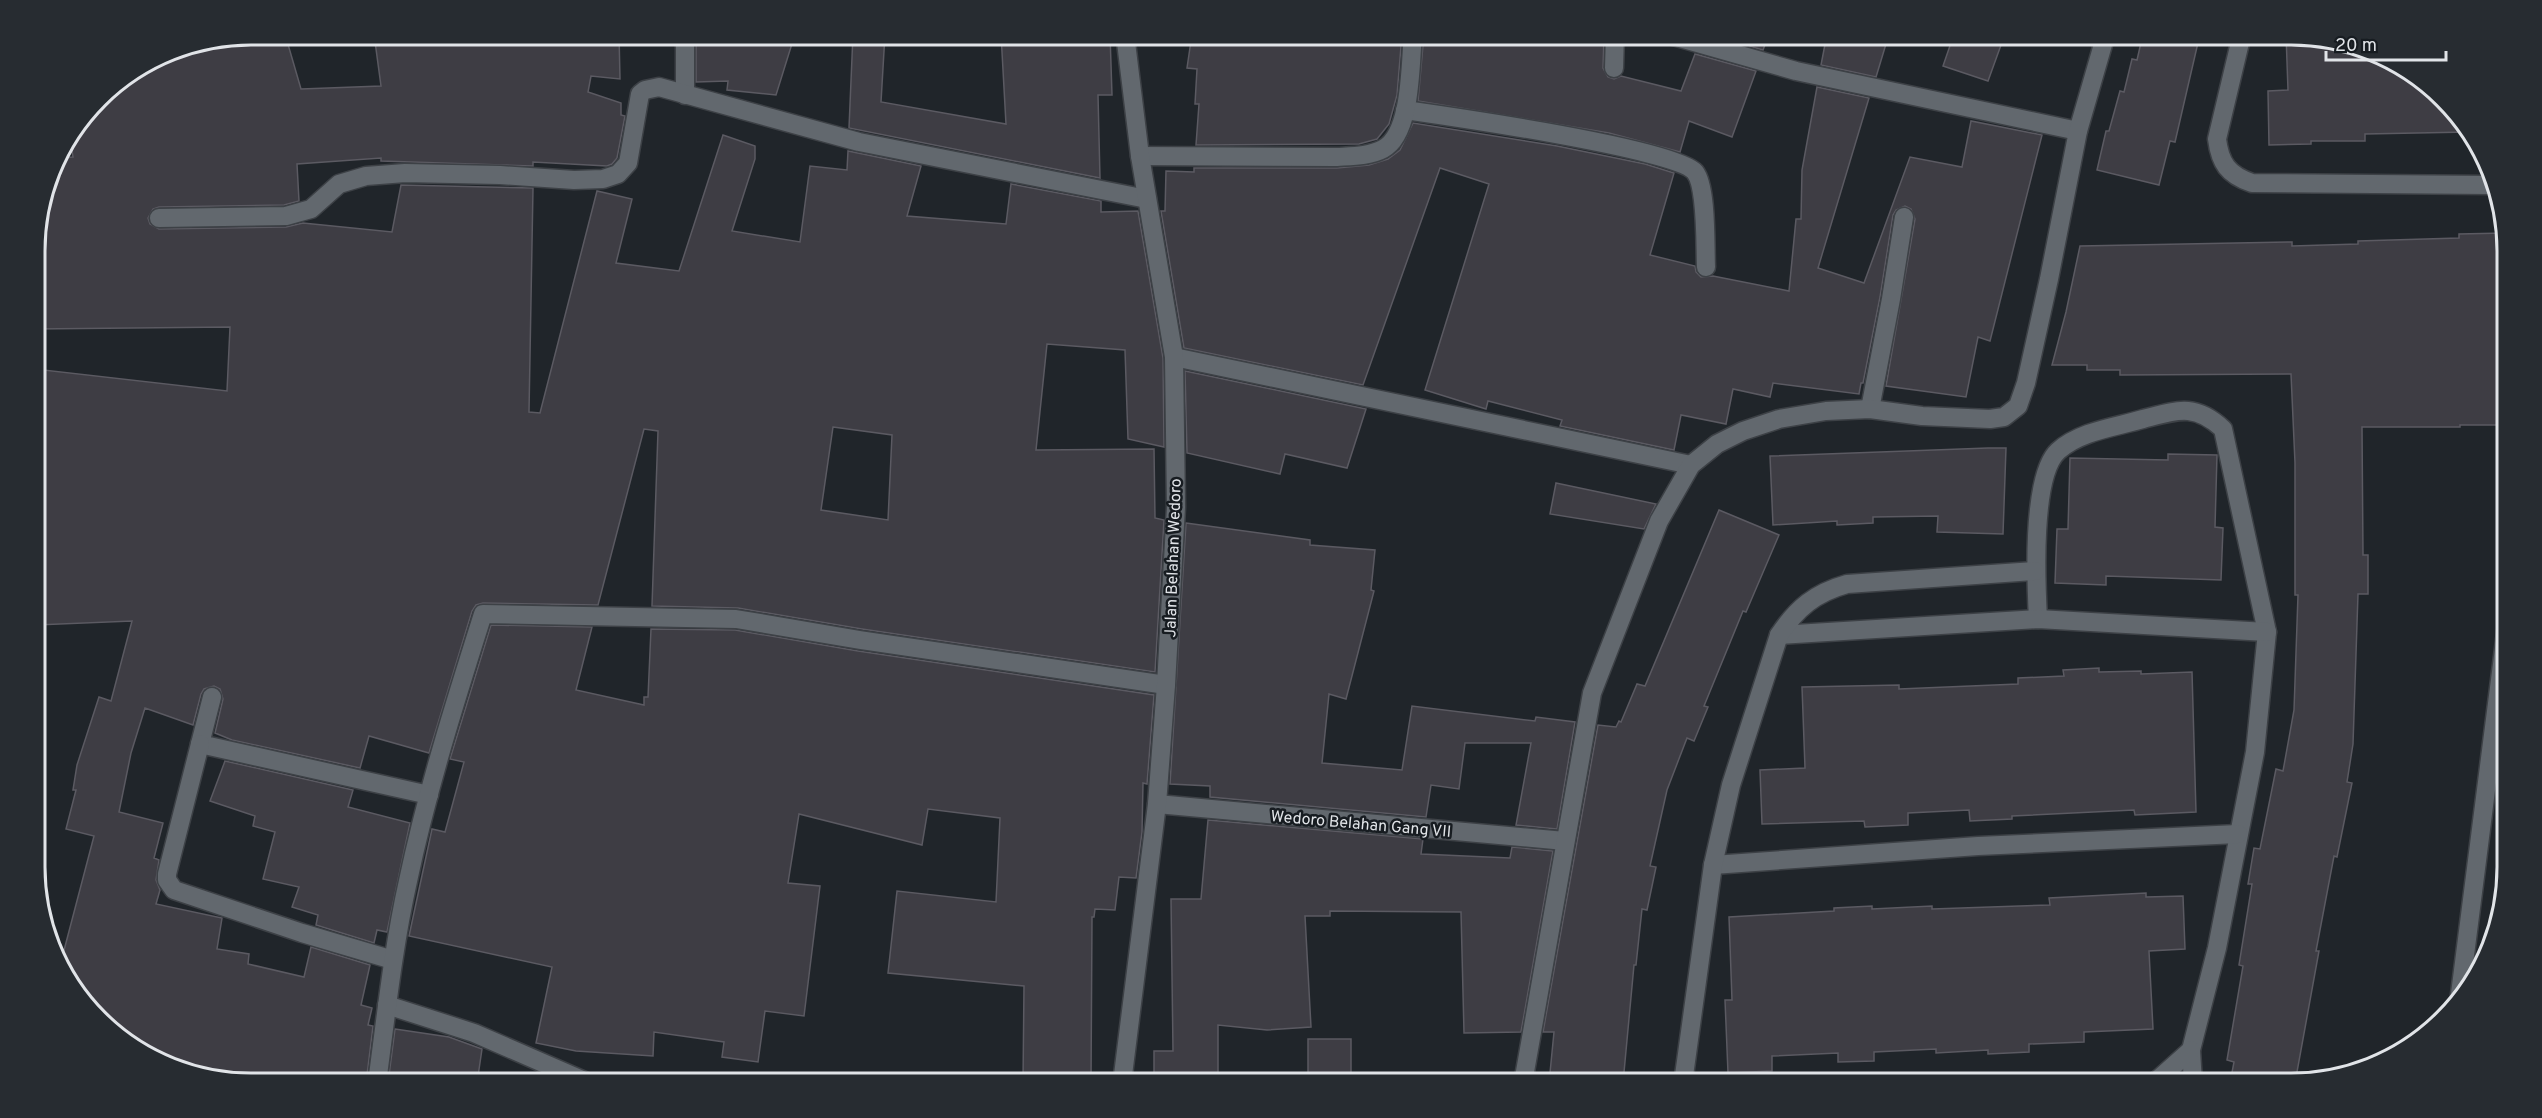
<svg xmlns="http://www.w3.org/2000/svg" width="2542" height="1118" font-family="Overpass,sans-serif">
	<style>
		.building { fill: #3e3d44; stroke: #5b5a62; stroke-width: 1.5; fill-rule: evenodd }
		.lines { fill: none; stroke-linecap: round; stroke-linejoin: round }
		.minor-casing { stroke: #3d4146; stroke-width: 21 }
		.minor { stroke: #62686e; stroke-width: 18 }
		.labels { text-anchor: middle; stroke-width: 5; stroke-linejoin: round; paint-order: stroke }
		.street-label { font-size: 16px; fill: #e1e4e8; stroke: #171c21 }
		.rim { fill: none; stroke: #e1e4e8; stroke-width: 3 }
	</style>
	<rect width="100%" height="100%" fill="#20252a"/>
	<g class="building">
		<path d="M251 34H285L301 89 381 86 374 34H619L620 79 591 76 588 92 621 103V115L625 116 617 158 612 164 607 166 533 162V166L381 161V158L297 164 299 201 284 205 159 207 153 209 148 218 150 224 159 229 286 227 303 223 392 232 401 185 533 188 529 412 540 413 597 191 632 199 616 263 679 271 723 135 755 146V159L732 231 800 242 810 166 847 170 848 151 921 166 907 216 1006 224 1011 184 1101 201V212L1138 211 1163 358 1164 447 1128 439 1125 350 1047 344 1036 450 1154 449 1155 518 1164 520 1155 672 862 629 738 608 652 606 658 431 644 429 598 605 483 603 476 605 472 611 429 753 369 736 360 768 232 740 215 733 223 699 220 689 214 686 204 689 201 694 193 725 145 708 131 753 119 812 163 823 154 858 159 860 156 880 160 890 156 904 222 918 217 949 249 954 248 964 304 977 311 947 370 965 361 1005 372 1008 368 1025 373 1026 366 1083H251L168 1067 79 999 62 958 94 836 66 829 76 790H73L77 765 99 697 111 701 132 621 36 625 35 369 227 391 230 327 35 329V236L56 158 73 157 70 137 108 88 168 51ZM833 427 892 435 888 520 821 510Z"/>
		<polygon points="696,34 795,34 776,95 727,90 728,81 696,82"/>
		<polygon points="853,34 885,34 881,102 1006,124 1001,34 1110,34 1112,95 1098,95 1100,178 849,128"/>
		<polygon points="1192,34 1238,34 1283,40 1283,34 1402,34 1397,95 1389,124 1377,139 1359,144 1196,145 1199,104 1195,104 1197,69 1187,68"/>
		<polygon points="1424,34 1604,36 1603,68 1608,77 1614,79 1621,76 1681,91 1695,54 1756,71 1732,137 1689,121 1680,152 1609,133 1418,101"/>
		<polygon points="1709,34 1769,34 1763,50"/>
		<polygon points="1827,34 1889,34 1876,77 1821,65"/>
		<polygon points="1954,34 2005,34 1988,81 1943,66"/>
		<polygon points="2143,34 2200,34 2175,142 2170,141 2159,185 2097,170 2106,131 2109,131 2120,91 2124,92 2132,59 2137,60"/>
		<polygon points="2286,34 2374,51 2463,119 2468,132 2365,134 2365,141 2311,141 2311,144 2269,145 2268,91 2288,90"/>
		<polygon points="1817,87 1869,98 1818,268 1864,283 1910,157 1962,167 1971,121 2042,135 1990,341 1978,337 1966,397 1886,386 1915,219 1911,209 1905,206 1896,210 1893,215 1880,297 1863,383 1861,383 1859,394 1773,383 1770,397 1733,389 1726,424 1681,415 1674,450 1560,426 1562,420 1488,401 1486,409 1425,390 1489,184 1440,168 1363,385 1184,348 1161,211 1165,211 1166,171 1194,172 1194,168 1337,168 1369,165 1388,159 1400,150 1413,123 1557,146 1645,164 1674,173 1650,255 1695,266 1696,272 1701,277 1713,276 1789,291 1796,219 1801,219 1802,170"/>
		<polygon points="2505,233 2506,425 2460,425 2460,427 2362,427 2363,555 2368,555 2368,594 2358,594 2353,744 2347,782 2352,783 2337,857 2334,856 2316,951 2319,951 2295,1083 2230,1083 2234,1062 2227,1060 2243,966 2239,965 2252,884 2248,884 2254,848 2260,849 2276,769 2283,771 2294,710 2298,595 2295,595 2295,463 2291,374 2120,375 2120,370 2087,370 2087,365 2052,365 2066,312 2080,246 2292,242 2292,246 2358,244 2358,241 2459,238 2459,234"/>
		<polygon points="1185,371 1366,409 1347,468 1285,454 1280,474 1187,453"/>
		<polygon points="1988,448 2006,448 2003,534 1937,532 1938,516 1873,517 1873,523 1837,525 1837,521 1773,525 1770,456"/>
		<polygon points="2168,454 2217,455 2215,527 2223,528 2221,580 2106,576 2106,585 2055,583 2057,529 2068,529 2070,458 2168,460"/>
		<polygon points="1556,483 1656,504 1644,529 1550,514"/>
		<polygon points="1719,510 1779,535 1746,612 1743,611 1704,706 1708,707 1694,741 1687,738 1667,790 1650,866 1656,867 1647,910 1642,909 1636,965 1634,965 1623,1083 1549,1083 1554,1032 1543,1032 1598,725 1616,727 1619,721 1621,722 1637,684 1645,686"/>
		<polygon points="1186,523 1310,540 1310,545 1375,550 1371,590 1374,591 1346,699 1329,694 1322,763 1402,770 1412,706 1535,721 1536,717 1575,722 1557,829 1516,825 1531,743 1465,743 1459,789 1431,785 1426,817 1210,797 1210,786 1170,784"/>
		<polygon points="491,625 592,627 576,690 644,705 644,697 648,697 651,629 735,630 858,651 1154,695 1147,784 1143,783 1142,832 1136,878 1119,877 1115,910 1095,909 1094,917 1092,917 1091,1083 1023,1083 1024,986 888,973 897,891 996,902 1000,818 928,809 922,845 799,814 788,883 820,886 804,1016 765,1011 758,1062 722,1057 724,1042 654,1032 653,1056 576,1051 536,1043 552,967 409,936 432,829 445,832 464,762 450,759"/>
		<polygon points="2099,668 2099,672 2141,671 2141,674 2192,672 2196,812 2135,815 2134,810 2012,816 2012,819 1970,821 1969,810 1908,813 1908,825 1865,827 1864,821 1762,824 1760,770 1805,768 1802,687 1899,685 1899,689 2018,684 2018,678 2064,676 2063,670"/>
		<polygon points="225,761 353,790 348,807 410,823 387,932 377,930 374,943 316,925 318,915 292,907 299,887 263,879 275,832 253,826 255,816 210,801"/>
		<polygon points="1208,820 1423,839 1421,854 1510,858 1512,847 1553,851 1521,1032 1464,1033 1461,912 1330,911 1330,916 1305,916 1311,1027 1267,1030 1218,1025 1218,1083 1154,1083 1154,1051 1173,1051 1171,899 1201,899"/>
		<polygon points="2146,893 2146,897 2183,896 2185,949 2149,951 2153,1029 2084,1032 2084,1042 2029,1044 2029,1052 1988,1054 1988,1050 1936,1053 1936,1049 1874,1052 1874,1061 1838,1062 1838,1053 1772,1056 1772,1071 1728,1073 1725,1000 1732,1000 1729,917 1834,911 1834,908 1872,906 1872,909 1932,906 1932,909 2050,905 2049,898"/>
		<polygon points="395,1029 449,1037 482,1049 477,1083 388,1083"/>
		<rect x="1308" y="1039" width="43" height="44"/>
	</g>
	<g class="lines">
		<defs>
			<g id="minor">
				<polyline points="685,34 685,95"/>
				<polyline points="1666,34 1796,71 2078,131"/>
				<path d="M2242 34 2217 139C2220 163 2228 175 2252 183L2490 185"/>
				<polyline points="1614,68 1615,34"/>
				<path d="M1405 110C1447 116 1677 149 1695 172 1707 187 1705 245 1706 267"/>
				<path d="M1140 156 1337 157C1352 156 1370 156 1383 149 1412 134 1410 63 1413 34"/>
				<polyline points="159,218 286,216 311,209 339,184 366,176 405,173 500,175 574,180 603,179 618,174 628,163 640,94 645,90 659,87 859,142 1147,199"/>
				<polyline points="1174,357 1691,465"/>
				<polyline points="1870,409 1891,299 1904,217"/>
				<path d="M2038 619C2036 582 2031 476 2058 451 2080 431 2116 427 2143 419 2178 410 2195 403 2223 429L2267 632 2255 752 2217 948 2191 1050 2193 1083"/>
				<polyline points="1779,635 2038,619 2267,632"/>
				<polyline points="212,697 200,744 429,795"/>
				<polyline points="200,744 167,874 167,880 174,890 302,933 393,960"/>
				<polyline points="1157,804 1565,841"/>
				<polyline points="1713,865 1978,846 2238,834"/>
				<polyline points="2459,1002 2507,625"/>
				<polyline points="387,1005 474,1033 589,1083"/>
				<path d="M377 1083C386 1016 393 948 408 881 427 791 455 702 483 614L736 619 860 640 1166 685"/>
				<polyline points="1122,1083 1157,804 1166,685 1176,507 1174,357 1140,156 1125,34"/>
				<polyline points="1523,1083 1592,693 1659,521 1691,465 1717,444 1743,431 1779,419 1826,411 1870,409 1922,416 1990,419 2004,417 2018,406 2026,383 2049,279 2078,131 2106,34"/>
				<path d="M1683 1083 1713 865 1731 785 1779 635C1797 608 1815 593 1847 584L2035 571"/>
				<polyline points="2154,1083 2191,1050"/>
			</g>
		</defs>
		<use href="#minor" class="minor-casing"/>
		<use href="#minor" class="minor"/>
	</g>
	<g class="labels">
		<g class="street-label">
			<text transform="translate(1172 558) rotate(-88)" y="6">Jalan Belahan Wedoro</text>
			<text transform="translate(1361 823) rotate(5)" y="6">Wedoro Belahan Gang VII</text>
		</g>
	</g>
	<path d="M0 0H2542V1118H0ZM251 45H2291A206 206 0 0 1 2497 251V867A206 206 0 0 1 2291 1073H251A206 206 0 0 1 45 867V251A206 206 0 0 1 251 45Z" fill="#272c31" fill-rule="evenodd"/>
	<path class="rim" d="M251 45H2291A206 206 0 0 1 2497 251V867A206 206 0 0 1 2291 1073H251A206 206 0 0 1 45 867V251A206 206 0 0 1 251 45Z"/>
	<path d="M2326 51v9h120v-9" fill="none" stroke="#e1e4e8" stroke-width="3"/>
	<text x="2335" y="51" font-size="18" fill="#e1e4e8" stroke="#171c21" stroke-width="4.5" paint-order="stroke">20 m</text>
</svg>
